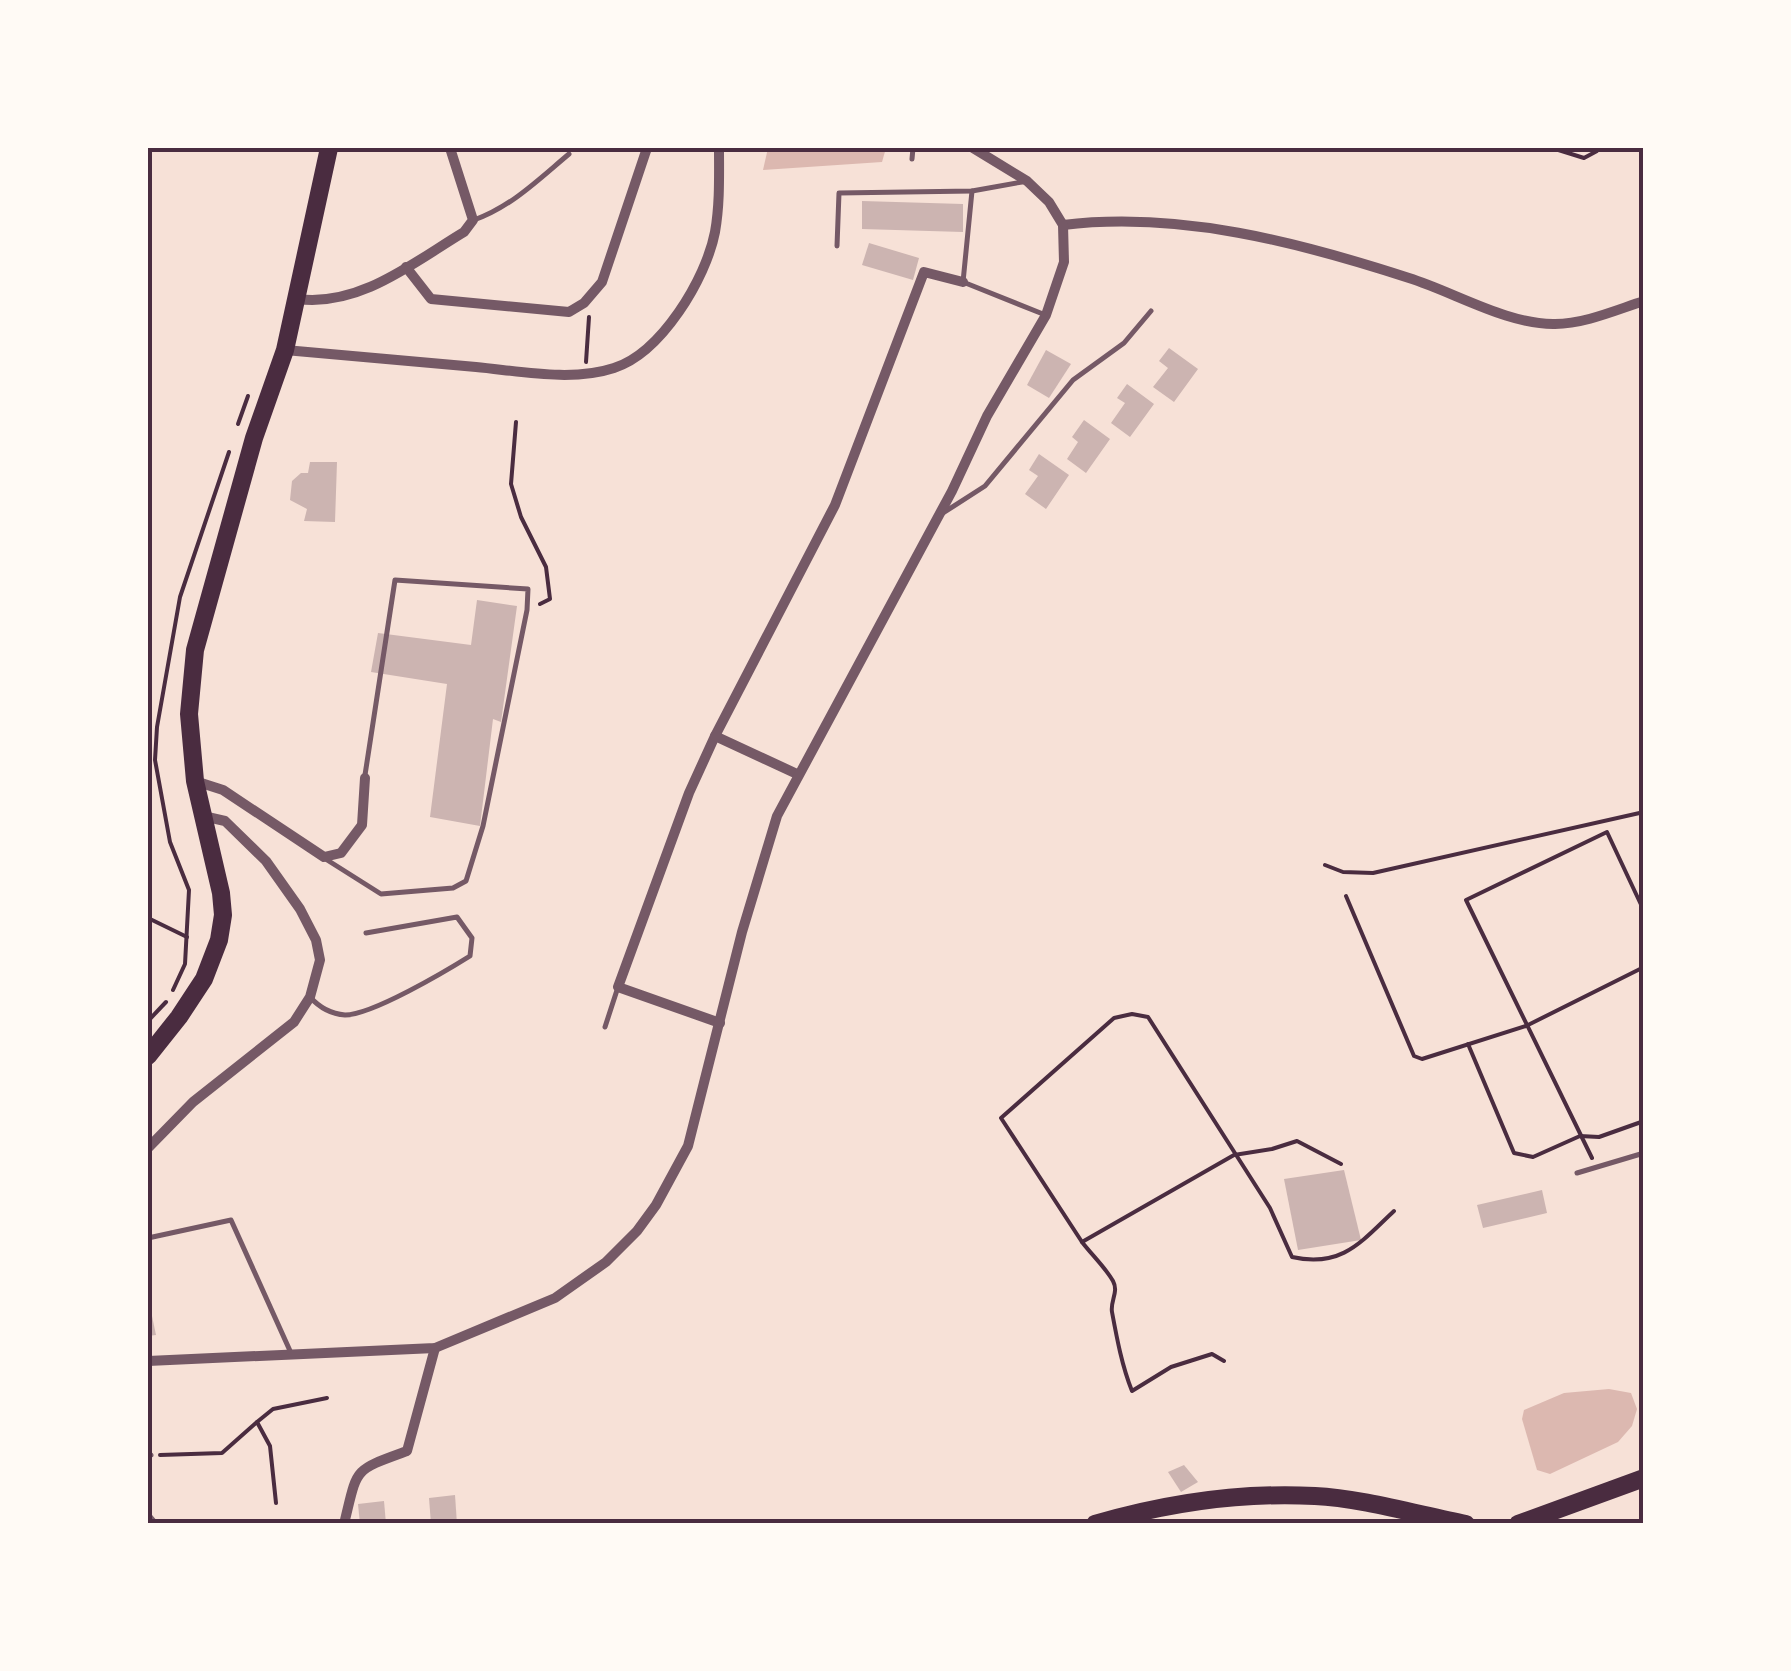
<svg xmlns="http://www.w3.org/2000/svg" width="1791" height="1671" font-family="'Titillium Web',sans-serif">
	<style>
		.water { fill: #dcb8b0 }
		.building { fill: #ccb4b1 }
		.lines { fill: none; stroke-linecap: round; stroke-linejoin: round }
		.path { stroke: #4a2c40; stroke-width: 4 }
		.service { stroke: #755966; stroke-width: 5 }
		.minor { stroke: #755966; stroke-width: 10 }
		.primary { stroke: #4a2c40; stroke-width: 18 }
		.neatline { fill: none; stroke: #4a2c40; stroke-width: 4 }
	</style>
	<rect width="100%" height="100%" fill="#f7e1d7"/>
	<g class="water">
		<polygon points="768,148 886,148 882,162 763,170"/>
		<polygon points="1609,1389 1631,1393 1637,1409 1632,1426 1618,1442 1550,1474 1537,1470 1522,1419 1524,1410 1564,1393"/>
	</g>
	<g class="building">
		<polygon points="862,201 963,204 963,232 862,229"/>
		<polygon points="869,243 919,258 913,280 862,265"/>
		<polygon points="1169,348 1198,369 1174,402 1153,387 1168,368 1159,361"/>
		<polygon points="1046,350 1071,364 1049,398 1027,385"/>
		<polygon points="1127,384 1154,404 1130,437 1111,423 1125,403 1117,398"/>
		<polygon points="1084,420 1110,439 1086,473 1067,459 1078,442 1072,437"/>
		<polygon points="1039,454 1069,475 1046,509 1025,494 1038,476 1029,470"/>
		<polygon points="310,462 337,462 335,522 304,521 307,509 290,500 292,481 301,473 308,473"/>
		<polygon points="477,600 517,606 501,722 493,719 480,826 430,817 447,684 371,672 378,633 471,645"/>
		<polygon points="1344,1170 1361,1240 1298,1250 1284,1179"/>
		<polygon points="1542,1190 1547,1213 1483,1228 1477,1205"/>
		<polygon points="148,1297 156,1335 148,1336"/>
		<polygon points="1184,1465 1198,1482 1181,1492 1168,1472"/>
		<polygon points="455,1495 457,1524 431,1524 429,1498"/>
		<polygon points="384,1501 386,1524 360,1524 358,1504"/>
	</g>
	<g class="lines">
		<g class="path">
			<polyline points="1552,148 1584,158 1597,151 1595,148"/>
			<polyline points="586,362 589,317"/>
			<polyline points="516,422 511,484 521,517 546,567 550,599 540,604"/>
			<polyline points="238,424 248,396"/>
			<polyline points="1325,865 1343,872 1373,873 1644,812"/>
			<polyline points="1346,896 1414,1056 1422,1059 1526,1026 1644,967"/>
			<polyline points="148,918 187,937"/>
			<polyline points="173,990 185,964 189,890 170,842 155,760 157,727 180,597 229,452"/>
			<polyline points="148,1021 166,1002"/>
			<polyline points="1468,1044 1514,1153 1533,1157 1580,1136 1599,1137 1644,1121"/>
			<polyline points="1592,1158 1466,900 1607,832 1644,911"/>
			<path d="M1082 1242 1001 1118 1114 1018 1132 1014 1148 1017 1270 1208 1292 1257C1342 1268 1361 1242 1394 1211"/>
			<path d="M1224 1361 1212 1354 1171 1367 1132 1391C1122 1366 1117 1339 1112 1312 1110 1301 1119 1292 1113 1281 1105 1267 1091 1254 1082 1242L1234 1155 1272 1149 1297 1141 1341 1164"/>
			<polyline points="257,1422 273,1409 327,1398"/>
			<polyline points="160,1455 222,1453 257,1422 270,1446 276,1503"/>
		</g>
		<g class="service">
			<polyline points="912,159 913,148"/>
			<polyline points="972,191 963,282 1043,314"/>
			<path d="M474 220C511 207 539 179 569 154"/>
			<polyline points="837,246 839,193 972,191 1022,182"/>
			<polyline points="943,513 985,486 1073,380 1124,343 1151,311"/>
			<polyline points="324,858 381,894 453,888 466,881 483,826 527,610 528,589 395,580 365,775"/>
			<path d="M310 997C319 1007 331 1014 345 1015 372 1015 446 971 470 956L472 938 457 917 366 933"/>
			<polyline points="605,1027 618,987"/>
			<polyline points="1577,1173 1644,1153"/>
			<polyline points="148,1238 231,1220 291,1353"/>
			<polyline points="148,1456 151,1455"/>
		</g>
		<g class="minor">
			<path d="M1063 225C1180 211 1298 242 1409 278 1454 292 1508 325 1555 324 1584 324 1616 310 1644 301"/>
			<polyline points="406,267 431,299 569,312 584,303 602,282 647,148"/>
			<path d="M298 299C360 307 414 262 464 232L473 220 450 148"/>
			<path d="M285 350C349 356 413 361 476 367 519 371 572 382 614 368 661 353 706 279 715 232 720 204 719 175 719 148"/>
			<polyline points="715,736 689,793 618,987 720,1023"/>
			<polyline points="797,774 715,736 835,505 924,272 963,282"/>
			<polyline points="195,781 223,790 324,857 341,853 362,825 365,778"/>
			<polyline points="148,1148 193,1102 294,1022 310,997 320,960 316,940 300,909 266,861 225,821 203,816"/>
			<polyline points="148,1361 435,1348 555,1298 606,1262 637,1231 656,1205 688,1146 742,932 777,816 952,491 987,416 1046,315 1064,262 1063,225 1049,202 1027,181 973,148"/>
			<polyline points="148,1518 153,1524"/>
			<path d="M344 1524C358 1467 352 1471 407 1451L435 1348"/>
		</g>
		<g class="primary">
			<polyline points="148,1056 179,1017 204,979 219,940 223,915 221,893 195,781 189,714 195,650 254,438 285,350 329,148"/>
			<path d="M1095 1524C1167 1503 1240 1492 1315 1496 1360 1498 1420 1515 1466 1524"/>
			<polyline points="1518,1524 1644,1478"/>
		</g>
	</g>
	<rect width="1791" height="1671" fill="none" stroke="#fffaf5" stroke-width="300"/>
	<rect x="150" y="150" width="1491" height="1371" class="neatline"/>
</svg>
